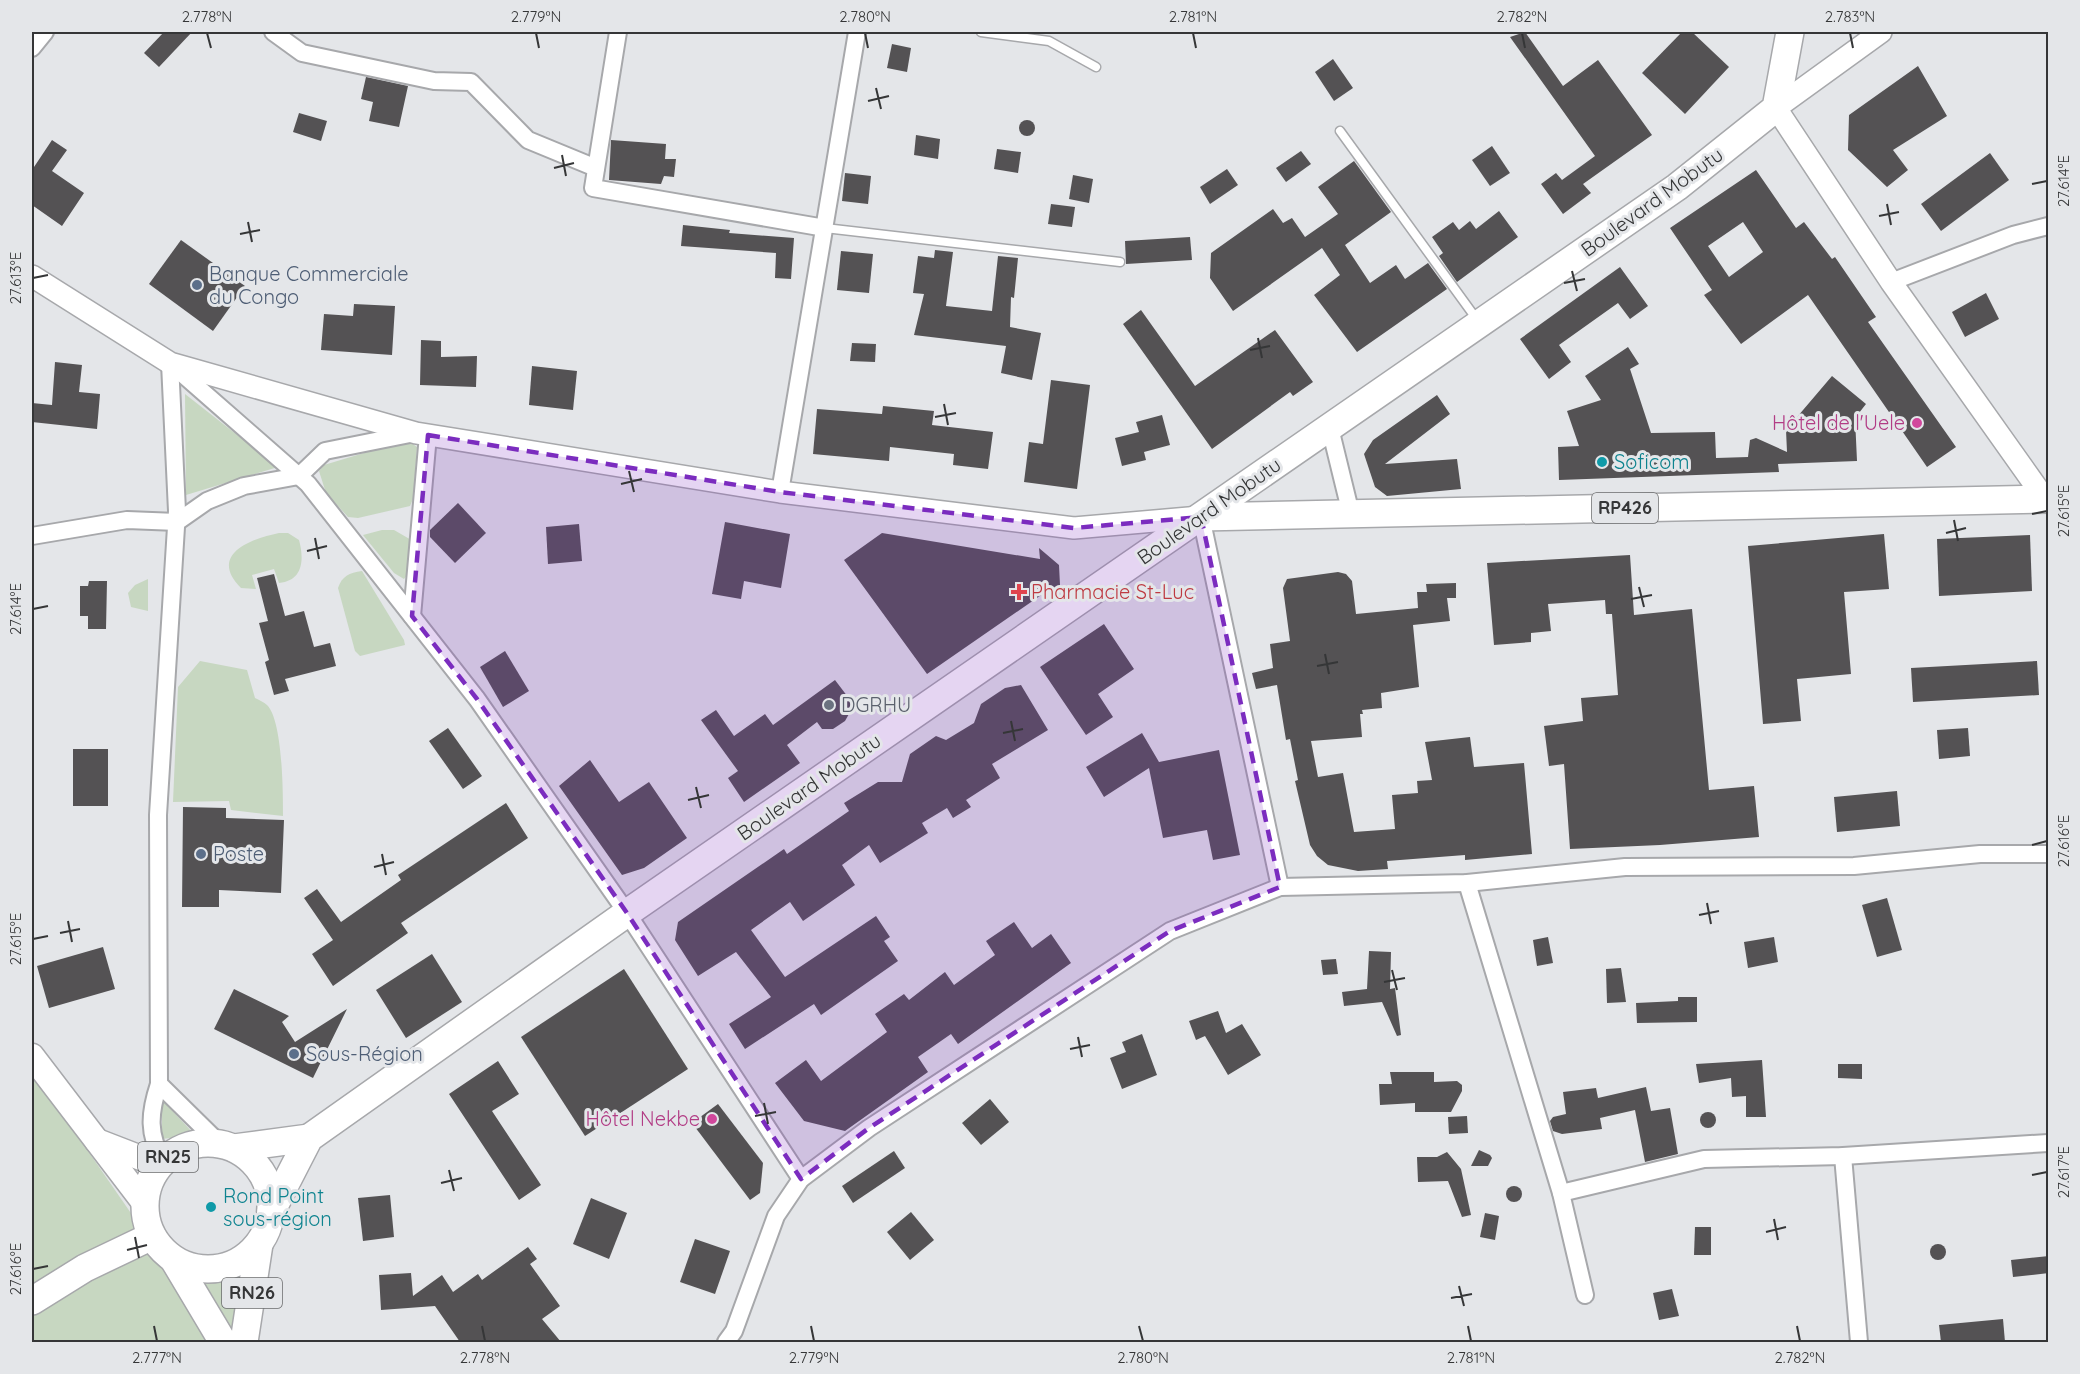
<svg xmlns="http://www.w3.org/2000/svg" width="2080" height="1374" font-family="Quicksand,sans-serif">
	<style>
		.green { fill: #c7d7c1 }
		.building { fill: #545254; fill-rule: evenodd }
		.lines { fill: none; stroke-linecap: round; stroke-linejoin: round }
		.service-casing { stroke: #a7a8ab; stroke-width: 11 }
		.minor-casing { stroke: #a7a8ab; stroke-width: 20 }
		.tertiary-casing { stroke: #a7a8ab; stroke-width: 24 }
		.secondary-casing { stroke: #a7a8ab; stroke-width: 27 }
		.primary-casing { stroke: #a7a8ab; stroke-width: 30 }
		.service { stroke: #fff; stroke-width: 8 }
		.minor { stroke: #fff; stroke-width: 16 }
		.tertiary { stroke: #fff; stroke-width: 21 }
		.secondary { stroke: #fff; stroke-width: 24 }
		.primary { stroke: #fff; stroke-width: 27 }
		.marked { fill: #7b2cbf; fill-opacity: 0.2; stroke: #7b2cbf; stroke-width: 4.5; stroke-dasharray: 12 8; stroke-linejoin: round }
		.ticks { fill: none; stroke: #353637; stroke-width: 2 }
		.service-dot { fill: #5c6f8a; stroke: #e4e6e9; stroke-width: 2 }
		.hotel-dot { fill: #d1479c; stroke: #e4e6e9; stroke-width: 2 }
		.culture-dot { fill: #0f9aa8; stroke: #e4e6e9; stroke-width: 2 }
		.health-dot { fill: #e0444e; stroke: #e4e6e9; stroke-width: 2 }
		.worship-dot { fill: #6b7280; stroke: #e4e6e9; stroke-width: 2 }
		.labels { text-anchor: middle; stroke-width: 6; stroke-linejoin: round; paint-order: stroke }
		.shield { fill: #e4e6e9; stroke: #6a6b6c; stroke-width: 1.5 }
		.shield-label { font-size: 18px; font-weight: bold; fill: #353637 }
		.street-label { font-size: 20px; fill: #353637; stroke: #e4e6e9 }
		.service-label { font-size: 20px; fill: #4e5e75; stroke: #e4e6e9; text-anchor: start }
		.hotel-label { font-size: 20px; fill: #b23c85; stroke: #e4e6e9; text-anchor: end }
		.culture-label { font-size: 20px; fill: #0d838f; stroke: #e4e6e9; text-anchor: start }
		.health-label { font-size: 20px; fill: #be3a42; stroke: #e4e6e9; text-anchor: start }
		.worship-label { font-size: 20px; fill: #5b616d; stroke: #e4e6e9; text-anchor: start }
		.neatline { fill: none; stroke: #353637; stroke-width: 2 }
		.ticks-label { font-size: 15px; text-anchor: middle; fill: #353637 }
	</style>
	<rect width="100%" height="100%" fill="#e4e6e9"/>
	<g class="green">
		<polygon points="185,394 278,467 186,495"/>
		<polygon points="410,442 417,447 413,499 410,506 358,518 348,517 326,493 319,471 324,465 384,447"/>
		<polygon points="382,530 394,530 413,541 409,573 404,579 394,573 363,535"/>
		<path d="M279 533H288L299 540C304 558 304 581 279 583L274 569 252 575 256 589 241 588C208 555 250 539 279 533Z"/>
		<path d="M362 571 404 640 405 645 360 656 355 651 338 588C342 576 349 573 362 571Z"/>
		<polygon points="148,579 148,611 131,607 128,593 135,585"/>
		<path d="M200 661 247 670 255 698C259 700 264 702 267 705 283 721 283 794 283 816L231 810 229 801 173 802 178 687Z"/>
		<polygon points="32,1070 220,1342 32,1342"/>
		<polygon points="162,1100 195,1135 162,1139"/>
		<polygon points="244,1277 233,1339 203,1282"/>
	</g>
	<g class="building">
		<polygon points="164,32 192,32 159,67 144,53"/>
		<polygon points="1525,32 1563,86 1598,60 1652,135 1583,184 1591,193 1563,214 1541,184 1556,173 1562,180 1595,156 1510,37"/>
		<polygon points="1682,32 1692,32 1729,67 1685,114 1642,73"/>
		<polygon points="892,44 911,48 907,72 887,68"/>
		<polygon points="1333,59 1353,88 1334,101 1315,72"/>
		<polygon points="1918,66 1947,116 1893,150 1908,170 1887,187 1848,150 1849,115"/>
		<polygon points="366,77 408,86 399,127 369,121 373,102 361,99"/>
		<polygon points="299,113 327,121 321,141 293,132"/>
		<circle cx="1027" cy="128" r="8"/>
		<polygon points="916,135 940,139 938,159 914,155"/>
		<polygon points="52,140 67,150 52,171 84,193 62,226 32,205 32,170"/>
		<polygon points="611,140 666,144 665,159 676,159 674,177 664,176 661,184 609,180"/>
		<polygon points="1492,146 1510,173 1490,186 1472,160"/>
		<polygon points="997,149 1021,152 1018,173 994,169"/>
		<polygon points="1301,151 1311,164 1286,182 1276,168"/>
		<polygon points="1990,153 2009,180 1941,231 1921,204"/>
		<polygon points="1354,161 1391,212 1345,245 1370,283 1396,265 1405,279 1428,263 1447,289 1357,352 1314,295 1340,275 1322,248 1233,311 1210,278 1211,253 1273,209 1283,223 1292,218 1305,237 1338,214 1318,187"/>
		<polygon points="1227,169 1238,185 1210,204 1200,187"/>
		<path d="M1756 170 1796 228 1804 222 1832 259 1835 257 1876 317 1868 322 1956 447 1927 467 1808 295 1741 344 1704 295 1712 290 1670 228ZM1743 222 1763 252 1729 277 1708 246Z"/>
		<polygon points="845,173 871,176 868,204 842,201"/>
		<polygon points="1073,175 1093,179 1089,203 1069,199"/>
		<polygon points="1051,204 1075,207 1072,227 1048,224"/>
		<polygon points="1499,211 1518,237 1457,282 1439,256 1443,253 1432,237 1453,222 1459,230 1470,221 1476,229"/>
		<polygon points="683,225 730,230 729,233 794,238 791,279 775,278 776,253 681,246"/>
		<polygon points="1190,237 1192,260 1126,264 1125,241"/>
		<polygon points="181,240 245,286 213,331 149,284"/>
		<polygon points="935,250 953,252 946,306 992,311 998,256 1018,258 1014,298 1011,297 1010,327 1041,333 1032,380 1001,373 1006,346 914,335 924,294 913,293 918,256 934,258"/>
		<polygon points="841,251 873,254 869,293 837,290"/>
		<polygon points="1620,267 1648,306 1630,319 1618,303 1559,345 1571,362 1549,379 1520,339"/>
		<polygon points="1986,293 1999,319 1965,337 1952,312"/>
		<polygon points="354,304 395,306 392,355 321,350 324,314 353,316"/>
		<polygon points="1141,310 1195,386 1275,330 1313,382 1293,396 1290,392 1212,449 1123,324"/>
		<polygon points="421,340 441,341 441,357 477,356 476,387 420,385"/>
		<polygon points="852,343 876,344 875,362 850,361"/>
		<polygon points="1628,347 1639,364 1630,369 1651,433 1715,432 1716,458 1748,457 1750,440 1756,438 1787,452 1786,430 1832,376 1866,404 1855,418 1857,461 1778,464 1779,472 1559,480 1558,447 1579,446 1567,411 1601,400 1585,376"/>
		<polygon points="55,362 82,365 79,392 100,394 97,429 32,422 32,403 52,405"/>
		<polygon points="532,366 577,371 573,410 529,405"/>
		<polygon points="1051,380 1090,385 1077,489 1024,482 1029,442 1043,444"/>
		<polygon points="1437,395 1450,414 1385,464 1457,459 1461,489 1387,496 1375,487 1364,454 1373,440"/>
		<polygon points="883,406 934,411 932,425 993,432 988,469 953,465 954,454 890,447 889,461 813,454 817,409 882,414"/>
		<polygon points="1162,415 1170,445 1144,452 1146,460 1122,466 1115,438 1139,432 1136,422"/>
		<polygon points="458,503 486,533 455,563 430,537 430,530"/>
		<polygon points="725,522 790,534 781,588 744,581 741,599 712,594"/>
		<polygon points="579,524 582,561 548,564 546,527"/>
		<polygon points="882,533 1040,559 1039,548 1059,565 1060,585 1051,597 1047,591 927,674 844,560"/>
		<polygon points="1884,534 1889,589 1844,592 1851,674 1797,679 1801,721 1763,724 1748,546"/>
		<polygon points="2030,535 2032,591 1939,596 1937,539"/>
		<polygon points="1630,555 1634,615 1692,609 1709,790 1754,786 1759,837 1660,845 1570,849 1564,764 1549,766 1544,726 1583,721 1581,698 1618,695 1612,614 1606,614 1605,600 1548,604 1551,631 1531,633 1531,642 1494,645 1487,563"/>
		<polygon points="1338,572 1346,574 1352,581 1356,614 1418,608 1417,592 1427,592 1426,584 1456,583 1456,598 1447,598 1450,621 1413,625 1419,687 1381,693 1382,708 1362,710 1363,714 1360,714 1362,737 1311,741 1318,777 1343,773 1354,832 1395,829 1392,795 1418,793 1417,781 1432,780 1425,742 1470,737 1474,767 1524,763 1532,854 1465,860 1465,855 1387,861 1388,869 1358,871 1328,865 1317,856 1310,845 1295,781 1298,780 1290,739 1286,740 1277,685 1256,689 1252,673 1273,668 1270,644 1290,641 1283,588 1287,579"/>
		<polygon points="274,574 285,616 304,611 314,647 330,643 336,666 285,679 289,691 274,695 265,662 269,660 259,623 268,621 257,578"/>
		<polygon points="89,581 107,581 106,629 88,629 88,616 80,616 80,586 88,586"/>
		<polygon points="1104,624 1134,669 1098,694 1113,717 1086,735 1040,667"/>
		<polygon points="505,651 529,691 503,707 480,667"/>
		<polygon points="2037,661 2039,695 1913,702 1911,668"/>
		<polygon points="835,680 854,705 845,721 833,729 822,729 817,722 787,745 800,763 744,802 728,778 738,771 701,720 716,710 734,736 765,714 773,725"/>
		<polygon points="1021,685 1048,730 992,764 1000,778 966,800 971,807 953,818 947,808 922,823 928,833 880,863 869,845 842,865 855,885 803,921 790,902 751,930 785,977 876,916 890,937 884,941 898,961 821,1015 814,1004 745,1049 729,1024 771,997 736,952 698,976 675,940 678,922 784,849 787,854 849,811 844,803 878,782 902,782 910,754 936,736 946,740 974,723 981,704 1005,688"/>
		<polygon points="448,728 482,776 463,789 429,741"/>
		<polygon points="1968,728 1970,756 1939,759 1937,730"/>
		<polygon points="1142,733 1159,762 1219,750 1240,855 1213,860 1207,830 1163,838 1149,768 1104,797 1086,767"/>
		<rect x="73" y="749" width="35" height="57"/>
		<polygon points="590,760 619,802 649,782 687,838 644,868 622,875 559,786"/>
		<polygon points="1897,791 1900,826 1837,832 1834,797"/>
		<polygon points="506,803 528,838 401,923 408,933 333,986 312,954 333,940 304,898 317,889 341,922 401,880 398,875"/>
		<polygon points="183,807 226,808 226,818 284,820 281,893 219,890 219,907 182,907"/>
		<polygon points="1887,898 1902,950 1877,957 1862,905"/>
		<polygon points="1014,922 1032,948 1051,934 1071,963 958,1044 951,1034 918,1057 928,1072 845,1131 804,1121 775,1083 806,1060 821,1081 887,1032 875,1014 904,994 909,1000 945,972 954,985 995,955 986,941"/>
		<polygon points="1548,937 1553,963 1537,966 1533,940"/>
		<polygon points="1774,937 1778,962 1748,968 1744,942"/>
		<polygon points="103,947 115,989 49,1008 37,966"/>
		<polygon points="1369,951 1391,952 1390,989 1395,988 1401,1035 1397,1036 1382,1002 1344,1006 1342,992 1367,989"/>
		<polygon points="432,954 462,1002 406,1038 376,990"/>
		<polygon points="1336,959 1338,974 1323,975 1321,960"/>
		<polygon points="1621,968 1626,1002 1607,1003 1606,969"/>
		<polygon points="624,969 688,1069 585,1136 521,1037"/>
		<polygon points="234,989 289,1016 282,1022 295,1042 347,1009 313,1078 214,1029"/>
		<polygon points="1678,997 1697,997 1697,1022 1637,1023 1636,1003 1678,1001"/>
		<polygon points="1218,1011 1226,1033 1242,1024 1261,1055 1228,1075 1205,1036 1196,1040 1189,1021"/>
		<polygon points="1142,1034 1157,1075 1122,1089 1110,1058 1126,1052 1122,1042"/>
		<polygon points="1762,1060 1766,1117 1746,1117 1746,1096 1732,1097 1731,1078 1699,1083 1696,1064"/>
		<polygon points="498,1061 519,1094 492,1111 541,1185 519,1200 449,1094"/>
		<polygon points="1838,1064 1862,1064 1862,1079 1838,1078"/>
		<polygon points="1390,1072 1434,1072 1434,1082 1457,1081 1462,1085 1462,1091 1451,1112 1415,1112 1415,1103 1380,1105 1379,1084 1392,1084"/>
		<polygon points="1646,1087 1651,1111 1670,1108 1678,1154 1645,1162 1635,1110 1600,1118 1602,1129 1562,1134 1553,1131 1550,1121 1553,1117 1566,1114 1563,1092 1596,1088 1598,1098"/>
		<polygon points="990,1099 1009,1122 981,1145 962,1123"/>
		<polygon points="718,1104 763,1163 760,1193 750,1200 692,1123"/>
		<circle cx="1708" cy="1120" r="8"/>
		<polygon points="1467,1116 1468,1133 1449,1134 1448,1117"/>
		<polygon points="1479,1150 1490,1155 1492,1158 1488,1166 1471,1166"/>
		<polygon points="894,1151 905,1168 853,1203 842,1186"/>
		<polygon points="1447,1152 1461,1169 1471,1215 1462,1217 1448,1181 1418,1182 1417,1157 1437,1157"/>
		<circle cx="1514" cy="1194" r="8"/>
		<polygon points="390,1195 394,1237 363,1241 358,1198"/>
		<polygon points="591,1198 627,1213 609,1259 573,1244"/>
		<polygon points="911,1212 934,1240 910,1260 887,1232"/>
		<polygon points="1485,1213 1499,1216 1495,1240 1480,1237"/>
		<polygon points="1695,1227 1711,1227 1711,1255 1694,1255"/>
		<polygon points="695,1239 730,1251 715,1294 680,1282"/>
		<circle cx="1938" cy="1252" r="8"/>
		<polygon points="528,1247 537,1259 530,1264 560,1306 542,1319 561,1342 460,1342 435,1306 381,1310 379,1275 411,1273 413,1296 442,1275 453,1292 478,1274 482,1280"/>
		<polygon points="2049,1256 2049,1273 2013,1277 2011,1260"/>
		<polygon points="1672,1289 1679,1316 1659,1320 1653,1293"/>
		<polygon points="2003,1319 2005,1342 1941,1342 1939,1325"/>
	</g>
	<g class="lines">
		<defs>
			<g id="service">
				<polyline points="981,32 1049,41 1096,67"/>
				<polyline points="1340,131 1478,321"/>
				<polyline points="825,228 1120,262"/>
			</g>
			<g id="minor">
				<polyline points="273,32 302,53 434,81 471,82 528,140 596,168"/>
				<polyline points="618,32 593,188 825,228"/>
				<polyline points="32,48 45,32"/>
				<polyline points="1891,282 2013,235 2048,226"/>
				<polyline points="171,364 308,484 477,699 627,913 801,1179"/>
				<polyline points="1330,428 1351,514"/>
				<polyline points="780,492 857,32"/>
				<polyline points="32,536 127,520 177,522 207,501 244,486 299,476 325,451 415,433"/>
				<polyline points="412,616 428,435"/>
				<polyline points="1467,883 1561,1193 1585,1295"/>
				<polyline points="1280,887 1467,883 1625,867 1854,866 1980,854 2048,854"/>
				<polyline points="159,1084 219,1143"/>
				<polyline points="1843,1156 1859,1342"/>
				<path d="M163 1161C148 1134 149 1114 159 1084L158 815 177 511 170 363"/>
				<polyline points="1561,1193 1704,1159 1843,1156 2048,1143"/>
				<polyline points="726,1342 734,1331 776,1216 801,1179 869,1128 1170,931 1280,887 1201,517"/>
			</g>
			<g id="tertiary">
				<polyline points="1881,32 1776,108 1891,282 2045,499"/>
				<polyline points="32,276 170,363 416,433 780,492 1074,528 1200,517"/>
			</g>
			<g id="secondary">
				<polyline points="32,1056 145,1204"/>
				<polyline points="97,1141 159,1165"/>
			</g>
			<g id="primary">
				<polyline points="1201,517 2048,499"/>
				<circle cx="208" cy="1206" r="63"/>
				<polyline points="234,1148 309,1138"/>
				<polyline points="271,1212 309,1138 627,913 1677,187 1776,108 1790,32"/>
				<polyline points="174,1260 223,1342"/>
				<polyline points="32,1301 85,1268 152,1236"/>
				<polyline points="244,1342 259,1244"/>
			</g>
		</defs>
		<use href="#service" class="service-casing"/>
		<use href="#minor" class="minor-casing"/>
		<use href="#tertiary" class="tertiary-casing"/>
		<use href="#secondary" class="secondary-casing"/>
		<use href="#primary" class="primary-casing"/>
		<use href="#service" class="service"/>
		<use href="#minor" class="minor"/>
		<use href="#tertiary" class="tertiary"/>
		<use href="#secondary" class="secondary"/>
		<use href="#primary" class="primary"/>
	</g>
	<path class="marked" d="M428 435 780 492 1074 528 1201 517 1280 887 1170 931 869 1128 801 1179 627 913 477 699 412 616Z"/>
	<path class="ticks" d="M207 33 211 48M536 33 539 48M865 33 868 48M1193 33 1196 48M1522 33 1525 48M1850 33 1853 48M876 88 881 109M868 101 889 96M562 155 566 176M554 168 574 163M2032 184 2047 181M1887 204 1891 225M1879 216 1899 212M248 222 252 242M240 234 260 230M1572 271 1577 291M33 278 48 275M1564 283 1585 279M1258 338 1262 358M1250 350 1270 346M944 404 948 425M935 417 956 413M629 471 634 492M621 484 642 479M2032 514 2047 511M1954 520 1958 541M1946 533 1966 528M315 538 319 559M307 551 327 546M1639 587 1644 607M1631 599 1652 595M33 609 48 606M1325 654 1329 674M1317 666 1338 662M1011 721 1015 741M1003 733 1023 729M696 787 701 808M688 800 709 795M2032 845 2047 841M382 854 386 875M374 867 394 862M1707 903 1711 924M1699 915 1719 911M68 921 72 942M60 933 80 929M33 939 48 936M1392 970 1397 990M1384 982 1405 978M1078 1037 1082 1057M1070 1049 1090 1045M764 1103 768 1124M755 1116 776 1112M449 1170 454 1191M2032 1175 2047 1172M441 1183 462 1178M1774 1219 1778 1240M1766 1232 1786 1227M135 1237 139 1258M127 1250 147 1245M33 1269 48 1266M1459 1286 1464 1306M1451 1298 1472 1294M154 1326 157 1341M482 1326 485 1341M811 1326 814 1341M1139 1326 1143 1341M1468 1326 1471 1341M1797 1326 1800 1341"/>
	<g class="service-dot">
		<circle cx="197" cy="285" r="6"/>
		<circle cx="201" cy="854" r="6"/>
		<circle cx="294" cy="1054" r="6"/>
	</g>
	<g class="hotel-dot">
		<circle cx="1917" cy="423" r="6"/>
		<circle cx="712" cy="1119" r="6"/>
	</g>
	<g class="culture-dot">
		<circle cx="1602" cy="462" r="6"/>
		<circle cx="211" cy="1207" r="6"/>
	</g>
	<path class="health-dot" d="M1016 583h6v6h6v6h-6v6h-6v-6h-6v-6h6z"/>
	<circle class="worship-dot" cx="829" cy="705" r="6"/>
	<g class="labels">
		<g class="shield">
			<rect x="1592" y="493" width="66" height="30" rx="4.5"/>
			<rect x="138" y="1142" width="60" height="30" rx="4.5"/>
			<rect x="222" y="1278" width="60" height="30" rx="4.5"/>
		</g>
		<g class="shield-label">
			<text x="1625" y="514">RP426</text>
			<text x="168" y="1163">RN25</text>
			<text x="252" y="1299">RN26</text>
		</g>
		<g class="street-label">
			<text transform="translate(1652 202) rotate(-36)" y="7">Boulevard Mobutu</text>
			<text transform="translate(1209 511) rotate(-35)" y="7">Boulevard Mobutu</text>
			<text transform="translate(809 787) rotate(-35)" y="7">Boulevard Mobutu</text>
		</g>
		<g class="service-label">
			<text x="209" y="281">Banque Commerciale<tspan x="209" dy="23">du Congo</tspan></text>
			<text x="213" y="861">Poste</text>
			<text x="306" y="1061">Sous-Région</text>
		</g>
		<g class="hotel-label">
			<text x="1905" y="430">Hôtel de l'Uele</text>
			<text x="700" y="1126">Hôtel Nekbe</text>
		</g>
		<g class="culture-label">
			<text x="1614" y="469">Soficom</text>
			<text x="223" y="1203">Rond Point<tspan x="223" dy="23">sous-région</tspan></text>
		</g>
		<g class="health-label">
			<text x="1031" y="599">Pharmacie St-Luc</text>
		</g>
		<g class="worship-label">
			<text x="841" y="712">DGRHU</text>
		</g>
	</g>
	<rect width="2080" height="1374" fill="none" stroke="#e4e6e9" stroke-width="66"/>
	<rect x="33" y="33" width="2014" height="1308" class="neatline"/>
	<g class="ticks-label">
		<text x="207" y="22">2.778°N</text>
		<text x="536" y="22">2.779°N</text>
		<text x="865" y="22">2.780°N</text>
		<text x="1193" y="22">2.781°N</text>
		<text x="1522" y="22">2.782°N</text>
		<text x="1850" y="22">2.783°N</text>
		<text transform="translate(2064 181) rotate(-90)" y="5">27.614°E</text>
		<text transform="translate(16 278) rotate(-90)" y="5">27.613°E</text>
		<text transform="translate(2064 511) rotate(-90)" y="5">27.615°E</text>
		<text transform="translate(16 609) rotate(-90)" y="5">27.614°E</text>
		<text transform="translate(2064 841) rotate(-90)" y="5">27.616°E</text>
		<text transform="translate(16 939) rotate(-90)" y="5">27.615°E</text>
		<text transform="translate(2064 1172) rotate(-90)" y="5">27.617°E</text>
		<text transform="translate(16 1269) rotate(-90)" y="5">27.616°E</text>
		<text x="157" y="1363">2.777°N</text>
		<text x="485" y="1363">2.778°N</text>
		<text x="814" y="1363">2.779°N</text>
		<text x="1143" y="1363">2.780°N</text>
		<text x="1471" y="1363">2.781°N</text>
		<text x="1800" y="1363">2.782°N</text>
	</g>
</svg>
